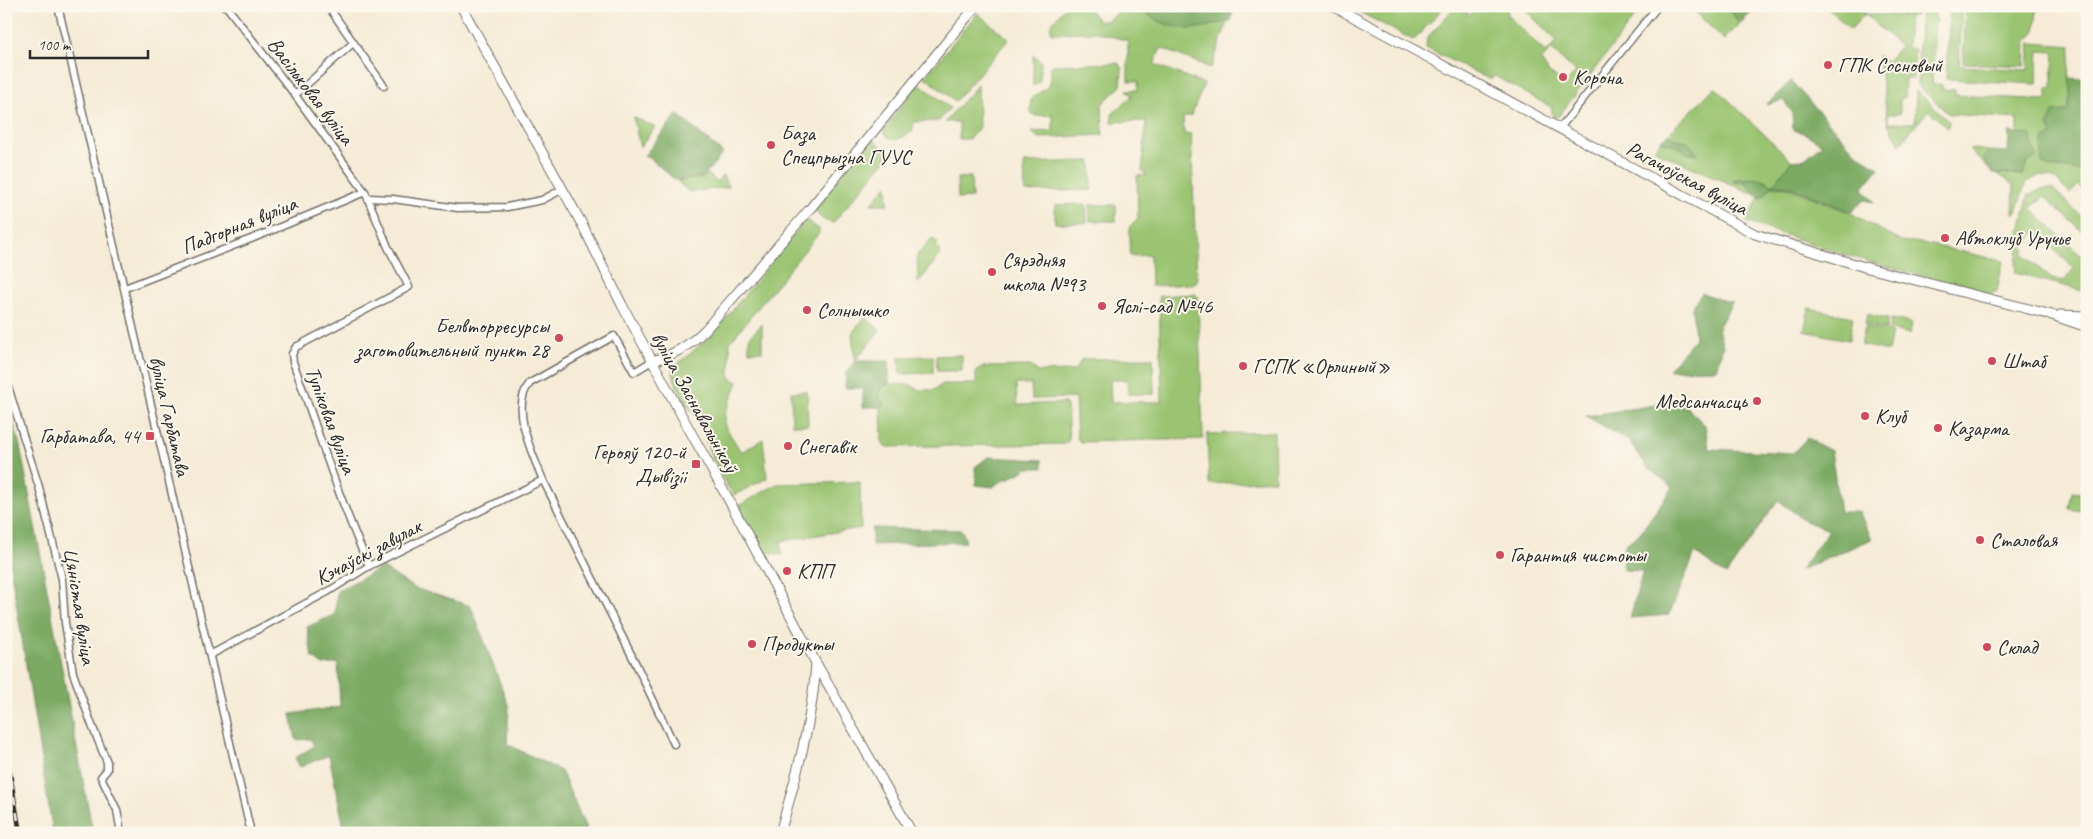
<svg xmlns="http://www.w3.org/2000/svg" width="2093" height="839" font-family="Caveat,sans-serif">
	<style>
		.green { fill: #9ac471; stroke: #62784e; fill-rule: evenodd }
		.forest { fill: #7baa63; stroke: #536a47 }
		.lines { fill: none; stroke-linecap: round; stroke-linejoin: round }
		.street-casing { stroke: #726e67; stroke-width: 9 }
		.secondary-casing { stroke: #726e67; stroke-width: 11 }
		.street { stroke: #fff; stroke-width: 6 }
		.secondary { stroke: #fff; stroke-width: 9 }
		.rail-casing { stroke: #2b2b2b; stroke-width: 4.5 }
		.rail { stroke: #fbf7ec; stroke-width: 2.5; stroke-dasharray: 8; stroke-linecap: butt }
		.poi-dot { fill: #d1495b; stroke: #fbf7ec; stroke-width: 2 }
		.labels { text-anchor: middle; stroke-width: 4; stroke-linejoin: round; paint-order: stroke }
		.poi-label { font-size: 21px; fill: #2b2b2b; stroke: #fbf7ec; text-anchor: start }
		.street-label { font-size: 21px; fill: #2b2b2b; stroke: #fbf7ec }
	</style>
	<rect width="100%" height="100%" fill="#fbf7ec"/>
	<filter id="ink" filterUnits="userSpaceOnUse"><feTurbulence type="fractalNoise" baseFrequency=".02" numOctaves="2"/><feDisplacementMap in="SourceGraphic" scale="10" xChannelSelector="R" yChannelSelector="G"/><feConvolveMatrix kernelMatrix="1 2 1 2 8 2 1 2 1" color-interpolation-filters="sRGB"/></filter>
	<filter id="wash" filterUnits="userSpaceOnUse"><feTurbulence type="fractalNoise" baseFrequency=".0096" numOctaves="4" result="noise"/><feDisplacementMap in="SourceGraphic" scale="20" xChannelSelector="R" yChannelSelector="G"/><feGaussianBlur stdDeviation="1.12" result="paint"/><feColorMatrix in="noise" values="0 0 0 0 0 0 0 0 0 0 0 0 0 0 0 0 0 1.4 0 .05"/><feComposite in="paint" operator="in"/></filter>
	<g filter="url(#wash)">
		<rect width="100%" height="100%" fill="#f5ebd6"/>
		<g class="green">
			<polygon points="1066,6 1090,6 1089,9 1098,21 1106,21 1117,14 1118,6 1233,6 1211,68 1161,48 1154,64 1204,84 1191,116 1183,117 1184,134 1191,134 1197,281 1194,284 1151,286 1150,255 1130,256 1130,226 1138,218 1137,176 1147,175 1142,171 1146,121 1112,122 1112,114 1132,96 1127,90 1138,90 1138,81 1128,81 1128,41 1097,32 1052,33 1050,25"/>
			<polygon points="1348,6 1445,6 1416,38 1413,40"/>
			<path d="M1456 6H1460L1470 15 1477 6H1507L1508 16 1546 53 1557 41 1524 9V6H1643L1559 116 1553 118 1551 107 1495 76 1489 79 1426 48 1427 38ZM1551 49 1576 72 1566 83 1549 73 1541 60Z"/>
			<polygon points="1696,6 1701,9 1703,6 1724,6 1735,16 1739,25 1724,40 1693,10"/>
			<polygon points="1827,6 1865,6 1865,14 1908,16 1909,6 1917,6 1916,16 1909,16 1907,48 1915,49 1913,79 1905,79 1904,98 1900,98 1900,114 1888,114 1888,123 1915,123 1916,90 1949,121 1948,129 1929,110 1900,144 1888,123 1878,55 1886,62 1900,46 1865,14 1850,30"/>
			<polygon points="1921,6 1936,6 1932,84 1942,85 1942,89 1955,90 1955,95 2047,100 2047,88 2052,88 2054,52 2039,51 2037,84 1946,79 1950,6 1962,6 1959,66 2028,70 2030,43 2071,46 2069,77 2072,88 2068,112 2054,136 2059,166 2087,169 2087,193 2078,185 2070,194 2054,178 2039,176 2026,182 2016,212 2013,214 2014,185 1996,173 2004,172 2018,133 2018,119 1949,114 1917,85"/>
			<polygon points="1966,6 2037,6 2035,33 2026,42 2025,66 1963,63"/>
			<polygon points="977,13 1009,39 955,101 925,77"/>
			<polygon points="1033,55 1041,62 1040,81 1033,86"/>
			<polygon points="1118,63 1122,68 1121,86 1102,104 1103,135 1038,138 1032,132 1053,131 1053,115 1036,116 1031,113 1031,99 1050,85 1050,68 1053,65"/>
			<path d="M919 83 950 108 939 121 914 122 912 132C899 139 893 145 883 131Z"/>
			<polygon points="978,84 979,128 969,139 959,139 959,122 945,122"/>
			<polygon points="1715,87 1792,161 1773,186 1787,187 1851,213 1900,241 1923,243 2003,261 1997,291 1991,294 1970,289 1971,286 1953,281 1952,284 1846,255 1746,222 1759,197 1763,198 1662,154 1654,148"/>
			<polygon points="633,117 655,127 640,147"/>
			<path d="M869 141H875L887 151 886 160 833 223C825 222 816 216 815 207Z"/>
			<polygon points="1975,149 1988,151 1983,159 1993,173 1969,150"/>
			<polygon points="1091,161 1092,190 1025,192 1024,163"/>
			<polygon points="708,174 717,182 723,175 729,187 689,192 677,181 703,178"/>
			<polygon points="971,177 972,198 958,199 957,178"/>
			<polygon points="887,185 888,204 871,204"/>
			<polygon points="2040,189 2053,189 2087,222 2087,236 2044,196 2031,209 2087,261 2087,292 2015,273 2018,248 2020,246 2025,248 2022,254 2052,279 2064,281 2074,268 2034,232 2028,244 2019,235 2029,194 2030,196"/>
			<polygon points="1086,204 1087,223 1055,223 1055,205"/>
			<rect x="1090" y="205" width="26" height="16"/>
			<path d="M806 220 819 229V233L730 342V378L738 382 725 414V426L741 452 763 439 767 478 734 495C724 485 701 437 702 424 692 415 671 381 673 368L712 335Z"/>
			<polygon points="932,238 938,243 936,246 940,250 940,256 918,283 917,255"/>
			<polygon points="1195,294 1198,297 1203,439 1080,442 1077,438 1075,398 1032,399 1031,384 1016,384 1017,405 1065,403 1067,406 1069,440 1065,444 885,447 882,443 881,407 885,404 880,399 879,394 882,387 888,384 911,385 919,390 934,390 943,384 976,384 976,372 981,367 1031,366 1038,372 1074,371 1082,359 1153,358 1154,394 1128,394 1128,380 1110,380 1111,402 1162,402 1159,296"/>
			<polygon points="1809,308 1853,317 1849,340 1804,331"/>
			<polygon points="1867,314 1888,319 1886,329 1865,325"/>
			<polygon points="865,317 880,330 855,361 852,333"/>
			<polygon points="1891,319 1912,323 1910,334 1889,329"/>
			<polygon points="762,324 762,351 749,351 749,338"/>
			<polygon points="1865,327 1892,332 1888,351 1861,345"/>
			<polygon points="962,355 962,371 937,371 936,356"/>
			<polygon points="933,356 933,373 900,374 899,357"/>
			<polygon points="807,391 808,425 792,425 791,392"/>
			<polygon points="1274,432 1275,480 1209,484 1207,434"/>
			<polygon points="860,482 861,528 781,541 782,555 761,551 740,510 740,505 777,484"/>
			<polygon points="2072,492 2087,494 2087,512 2069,509"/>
		</g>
		<g class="forest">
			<path d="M1138 6H1170L1171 10H1198L1211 6H1233L1231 21C1217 23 1201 29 1188 29 1171 28 1149 19 1138 6Z"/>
			<polygon points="1724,6 1758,6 1739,25 1735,16"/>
			<path d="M2087 73V169C2077 174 2063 166 2051 168L2041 162 2043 140 2053 135 2048 126 2053 112 2068 111 2071 88 2069 78 2086 79Z"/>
			<path d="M1791 81 1855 152 1879 168 1862 189 1875 202 1864 200 1851 212 1788 186 1773 185 1762 198 1755 194 1746 182 1736 183 1732 180C1736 178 1757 178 1761 179 1765 180 1769 183 1773 185L1792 161 1805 159 1822 144 1804 133 1793 130 1792 112 1783 100 1766 105Z"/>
			<polygon points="677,114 723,153 703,177 675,180 651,159 644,156"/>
			<polygon points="2009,132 2031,135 2032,145 2037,157 2028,162 2023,175 1993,173 1983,159 1988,151 2008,152"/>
			<polygon points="1668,134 1676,139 1687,141 1698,154 1687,153 1678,146 1660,141"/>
			<polygon points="1702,293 1732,303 1718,328 1723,346 1716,369 1668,370 1695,338 1692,307"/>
			<path d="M855 361H889V384L882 387C877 393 878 400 885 404L881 407H863V388H845L846 374Z"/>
			<polygon points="6,399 19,441 93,833 53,833 6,540"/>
			<polygon points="1680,401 1705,425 1709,449 1793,453 1807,438 1831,451 1840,512 1859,512 1872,539 1800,570 1829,530 1805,521 1778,500 1726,575 1695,553 1669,615 1630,618 1643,571 1623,570 1625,545 1640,533 1673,487 1648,468 1630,442 1586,416"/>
			<path d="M988 457 1042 460 1043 468H1027C1016 478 1005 477 993 487L976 485 975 467Z"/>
			<polygon points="872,528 962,530 966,542 872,545"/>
			<polygon points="382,567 414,588 471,606 509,707 507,744 561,771 588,833 345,833 329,755 300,767 295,758 314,746 311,739 296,740 291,714 340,707 338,663 323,665 312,657 307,627 335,614 337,591"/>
		</g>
	</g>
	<g filter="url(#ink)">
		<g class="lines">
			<defs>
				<g id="street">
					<polyline points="58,6 251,833"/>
					<path d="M224 6 227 7 295 95 365 192 388 247 409 287 296 347 292 354 293 362C318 430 339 500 369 566"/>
					<polyline points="328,6 384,86"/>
					<polyline points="295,95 353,43"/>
					<polyline points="1559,129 1658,6"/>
					<polyline points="369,198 393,199 458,208 507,207 542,200 563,189"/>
					<polyline points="125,288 251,239 365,192"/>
					<path d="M652 361 634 372 614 336 530 383C509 407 533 455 543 480L635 662 674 744"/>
					<polyline points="6,380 39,487 62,579 65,623 73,673 93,728 107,762 107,770 101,777 117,810 121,833"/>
					<polyline points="210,655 329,591 369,566 543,480"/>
				</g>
				<g id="secondary">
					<polyline points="461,6 583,226 622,305 689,429 731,504 816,663 912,833"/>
					<polyline points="1333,6 1755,234 1868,268 2052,315 2087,327"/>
					<polyline points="2060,315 2087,316"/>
					<path d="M652 361C672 356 690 345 705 330L809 210 976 6"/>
					<path d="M780 833C796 777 812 722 816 664"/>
				</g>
			</defs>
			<use href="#street" class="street-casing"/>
			<use href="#secondary" class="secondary-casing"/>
			<use href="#street" class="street"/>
			<use href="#secondary" class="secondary"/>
			<defs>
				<polyline id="rail" points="6,749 20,833"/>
			</defs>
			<use href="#rail" class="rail-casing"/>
			<use href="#rail" class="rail"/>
		</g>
	</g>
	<g class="poi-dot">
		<circle cx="1828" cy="65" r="5"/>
		<circle cx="1563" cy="77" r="5"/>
		<circle cx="771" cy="145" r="5"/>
		<circle cx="1945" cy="238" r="5"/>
		<circle cx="992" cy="272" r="5"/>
		<circle cx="1102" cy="306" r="5"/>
		<circle cx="807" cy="310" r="5"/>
		<circle cx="559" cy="338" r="5"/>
		<circle cx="1992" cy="361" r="5"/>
		<circle cx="1243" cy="366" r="5"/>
		<circle cx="1757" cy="401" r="5"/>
		<circle cx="1865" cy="416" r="5"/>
		<circle cx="1938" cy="428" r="5"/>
		<rect x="145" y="431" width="10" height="10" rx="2.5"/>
		<circle cx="788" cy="446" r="5"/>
		<rect x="691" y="459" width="10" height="10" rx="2.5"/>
		<circle cx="1980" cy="540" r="5"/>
		<circle cx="1500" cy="555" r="5"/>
		<circle cx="787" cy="571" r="5"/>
		<circle cx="752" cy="644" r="5"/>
		<circle cx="1987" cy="647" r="5"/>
	</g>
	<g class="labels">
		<g class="poi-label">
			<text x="1838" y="72">ГПК Сосновый</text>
			<text x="1573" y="84">Корона</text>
			<text x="781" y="140">База<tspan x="781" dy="24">Спецпрызна ГУУС</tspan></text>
			<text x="1955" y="245">Автоклуб Уручье</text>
			<text x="1002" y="267">Сярэдняя<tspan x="1002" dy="24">школа №93</tspan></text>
			<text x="1112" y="313">Яслі-сад №46</text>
			<text x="817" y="317">Солнышко</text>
			<text x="549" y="333" text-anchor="end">Белвторресурсы<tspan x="549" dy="24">заготовительный пункт 28</tspan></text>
			<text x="2002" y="368">Штаб</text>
			<text x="1253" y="373">ГСПК «Орлиный»</text>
			<text x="1747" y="408" text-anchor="end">Медсанчасць</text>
			<text x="1875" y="423">Клуб</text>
			<text x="1948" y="435">Казарма</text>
			<text x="140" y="443" text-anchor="end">Гарбатава, 44</text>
			<text x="798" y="453">Снегавік</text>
			<text x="686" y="459" text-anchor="end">Герояў 120-й<tspan x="686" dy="24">Дывізіі</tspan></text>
			<text x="1990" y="547">Сталовая</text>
			<text x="1510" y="562">Гарантия чистоты</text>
			<text x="797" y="578">КПП</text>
			<text x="762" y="651">Продукты</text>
			<text x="1997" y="654">Склад</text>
		</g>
		<g class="street-label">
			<text transform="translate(311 91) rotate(53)" y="7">Васільковая вуліца</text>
			<text transform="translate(1687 178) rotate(28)" y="7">Рагачоўская вуліца</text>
			<text transform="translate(239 225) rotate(-22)" y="7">Падгорная вуліца</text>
			<text transform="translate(695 402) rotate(61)" y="7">вуліца Заснавальнікаў</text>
			<text transform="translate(170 416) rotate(77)" y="7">вуліца Гарбатава</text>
			<text transform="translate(331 420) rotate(70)" y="7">Тупіковая вуліца</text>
			<text transform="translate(368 552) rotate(-28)" y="7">Кэчаўскі завулак</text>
			<text transform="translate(80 606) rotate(81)" y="7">Цяністая вуліца</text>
		</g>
	</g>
	<rect width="2093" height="839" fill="none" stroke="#fbf7ec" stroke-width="25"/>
	<path d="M30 50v8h118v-8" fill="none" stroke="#2b2b2b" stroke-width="2.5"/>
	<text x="38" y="50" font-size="15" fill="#2b2b2b" stroke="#fbf7ec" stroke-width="4" paint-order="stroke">100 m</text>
</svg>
